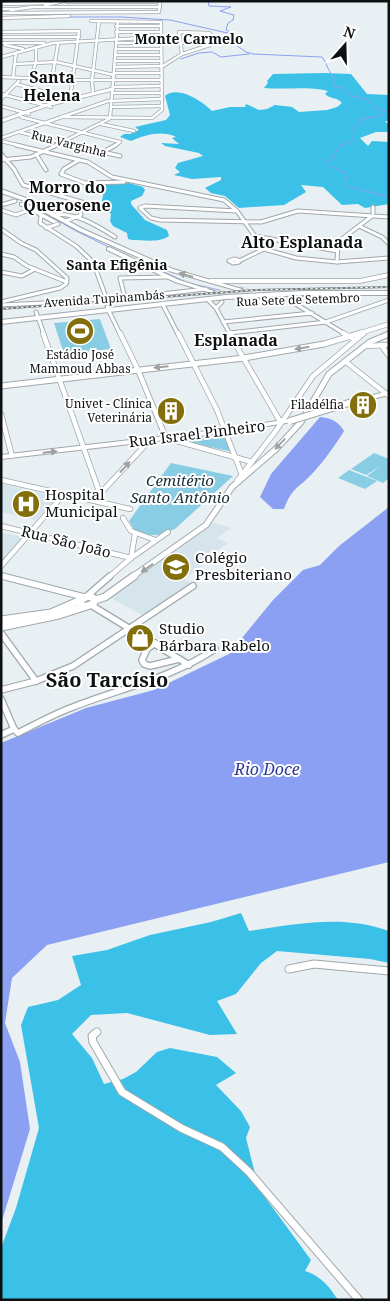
<svg xmlns="http://www.w3.org/2000/svg" width="390" height="1301" font-family="'Noto Serif',serif">
	<style>
		.built { fill: #d5e5eb }
		.green { fill: #89cde4 }
		.forest { fill: #3bc0e7 }
		.water { fill: #8ba0f3 }
		.lines { fill: none; stroke-linecap: round; stroke-linejoin: round }
		.stream { stroke: #8ba0f3; stroke-width: 1 }
		.primary-tunnel { stroke: #c7cfd1; stroke-width: 5.5; stroke-dasharray: 5.5 2.5; stroke-linecap: butt }
		.minor-far4-casing { stroke: #a0a8ab; stroke-width: 4 }
		.minor-far3-casing { stroke: #a0a8ab; stroke-width: 5 }
		.minor-far2-casing { stroke: #a0a8ab; stroke-width: 6 }
		.minor-far1-casing { stroke: #a0a8ab; stroke-width: 8 }
		.minor-casing { stroke: #a0a8ab; stroke-width: 9 }
		.tertiary-far3-casing { stroke: #a0a8ab; stroke-width: 4.5 }
		.tertiary-far2-casing { stroke: #a0a8ab; stroke-width: 5.5 }
		.tertiary-far1-casing { stroke: #a0a8ab; stroke-width: 7 }
		.tertiary-casing { stroke: #a0a8ab; stroke-width: 9 }
		.secondary-casing { stroke: #a0a8ab; stroke-width: 2 }
		.primary-casing { stroke: #a0a8ab; stroke-width: 2 }
		.minor-far4 { stroke: #fff; stroke-width: 2.5 }
		.minor-far3 { stroke: #fff; stroke-width: 3 }
		.minor-far2 { stroke: #fff; stroke-width: 4.5 }
		.minor-far1 { stroke: #fff; stroke-width: 5.5 }
		.minor { stroke: #fff; stroke-width: 7 }
		.tertiary-far3 { stroke: #fff; stroke-width: 3 }
		.tertiary-far2 { stroke: #fff; stroke-width: 4 }
		.tertiary-far1 { stroke: #fff; stroke-width: 5 }
		.tertiary { stroke: #fff; stroke-width: 7 }
		.secondary { fill: #fff; fill-rule: evenodd }
		.primary { fill: #fff; fill-rule: evenodd }
		.rail-casing { stroke: #727779; stroke-width: 2 }
		.rail { stroke: #fff; stroke-width: 1; stroke-dasharray: 2.5; stroke-linecap: butt }
		.secondary-bridge-casing { stroke: #a0a8ab; stroke-width: 8; stroke-linecap: butt }
		.secondary-bridge { stroke: #fff; stroke-width: 6 }
		.oneway { fill: #9fa0a0 }
		.labels { text-anchor: middle; stroke-width: 4; stroke-linejoin: round; paint-order: stroke }
		.far-street-label { font-size: 12px; fill: #0e1112; stroke: #fff }
		.far-poi-label { font-size: 12px; fill: #0e1112; stroke: #fff; text-anchor: end }
		.far-neighbourhood-label { font-size: 14px; font-weight: bold; fill: #0e1112; stroke: #fff }
		.street-label { font-size: 15px; fill: #0e1112; stroke: #fff }
		.park-label { font-size: 15px; font-style: italic; fill: #182d35; stroke: #fff }
		.poi-label { font-size: 15px; fill: #0e1112; stroke: #fff; text-anchor: start }
		.far-district-label { font-size: 16px; font-weight: bold; fill: #0e1112; stroke: #fff }
		.water-label { font-size: 16px; font-style: italic; fill: #2d3896; stroke: #fff }
		.district-label { font-size: 20px; font-weight: bold; fill: #0e1112; stroke: #fff }
	</style>
	<rect width="100%" height="100%" fill="#e8f0f3"/>
	<g class="built">
		<polygon points="1,484 57,497 36,520 1,512"/>
		<polygon points="212,522 231,528 217,538 228,543 214,553 217,555 184,579 193,584 144,616 109,597"/>
		<polygon points="1,532 24,537 1,563"/>
	</g>
	<g class="green">
		<polygon points="100,319 111,349 64,354 54,323"/>
		<polygon points="222,433 233,452 174,439"/>
		<polygon points="374,453 389,459 389,478 383,483 367,476 381,466 366,475 351,469"/>
		<polygon points="171,463 233,476 175,529 158,535 149,535 135,531 129,521"/>
		<polygon points="349,470 377,481 365,489 338,478"/>
	</g>
	<g class="forest">
		<path d="M324 73 351 74 367 94 389 95V121H385L389 125V132H376L360 138 368 146 372 141 389 142V204L365 208 358 204 342 205 323 187 301 185 306 192 284 205 239 208 225 196 211 193 205 188 221 180V177L192 179 174 175 180 172 175 168 178 163 203 156 199 153 165 146 161 143 179 144 172 138 176 137C161 130 146 135 131 141L120 137 124 134H130L139 130 135 127 166 120 170 115 165 96C178 85 202 101 212 111L230 107H245L246 104 259 110 267 109 275 105 292 107 299 112 327 110 337 107 342 103C337 97 330 99 325 94L328 91C307 86 286 90 264 88L268 83 267 81 273 74Z"/>
		<path d="M129 183 143 187 145 190 142 196 131 201V204L145 220 167 230 169 236C160 243 143 240 132 240L128 239 127 233 113 226 110 221 111 214 101 206 103 195 101 185Z"/>
		<path d="M241 913 249 931C296 924 343 914 389 931V963L370 959 277 951 261 963 236 994 217 1001 237 1034 210 1035 127 1013 91 1015 72 1034 92 1058 104 1084 123 1079 136 1072 157 1052 170 1048 217 1057 236 1073 216 1085 241 1111 250 1127 246 1138 259 1189 311 1260 305 1271C321 1276 329 1286 338 1300H1V1248L16 1208 39 1128 21 1025 28 1007 58 1000 81 985 72 956 107 950 150 935 211 922Z"/>
	</g>
	<g class="water">
		<path d="M320 417C331 418 338 421 344 431 334 447 324 461 311 475 296 490 292 488 284 509H273L260 497 271 474Z"/>
		<polygon points="389,507 389,862 47,945 12,978 5,1023 20,1062 30,1129 1,1224 1,743 86,708 154,690 229,654 273,600 303,570 320,565 339,546"/>
	</g>
	<g class="lines">
		<g class="stream">
			<path d="M208 1 209 6 231 7 220 11 234 15 233 20 228 23 226 30 234 34 229 40 246 52 253 54 322 57C328 65 328 73 336 79L333 82 335 86 343 88 352 96 366 99 375 108 385 111 380 116 360 119 361 121 354 130 353 140 338 147 334 157 326 162 330 166 348 174 345 182 346 186 389 197"/>
			<polyline points="59,17 121,17 170,20 232,34"/>
			<polyline points="181,59 199,53 212,52 221,57 249,54"/>
			<polyline points="18,198 76,231 111,248"/>
			<polyline points="140,261 188,283 219,290"/>
			<polyline points="258,297 389,295"/>
		</g>
		<g class="primary-tunnel">
			<polyline points="239,289 248,291"/>
			<polyline points="211,291 221,293"/>
		</g>
		<defs>
			<g id="minor-far4">
				<polyline points="67,2 160,2"/>
				<polyline points="1,4 48,3"/>
				<polyline points="45,5 64,1"/>
				<polyline points="31,7 160,7"/>
				<polyline points="1,9 13,9"/>
				<polyline points="11,10 32,7"/>
				<polyline points="1,13 159,12 160,1"/>
				<polyline points="1,18 69,16"/>
				<polyline points="116,26 161,26"/>
				<polyline points="1,32 79,31 70,99"/>
				<polyline points="116,32 160,32"/>
				<polygon points="179,32 209,33 215,38 210,45 182,54"/>
				<polyline points="1,37 79,37"/>
				<polyline points="1,43 44,43"/>
				<polyline points="116,43 200,43"/>
				<polyline points="5,45 23,49"/>
				<polyline points="116,49 161,49"/>
				<polyline points="115,55 161,55"/>
				<polyline points="1,57 53,43 160,37"/>
				<polyline points="115,61 161,61"/>
				<polyline points="16,64 56,62 114,75"/>
				<polyline points="114,67 163,66 182,54"/>
				<polyline points="114,73 160,73"/>
				<polyline points="1,77 73,80 161,80"/>
				<polyline points="13,77 16,53"/>
				<polyline points="31,78 36,62 36,47"/>
				<polyline points="52,79 58,44"/>
				<polyline points="16,84 71,99"/>
				<polyline points="114,87 161,86"/>
				<polyline points="113,93 162,93"/>
				<polyline points="1,94 51,107"/>
				<polyline points="93,94 92,80 99,21"/>
				<polyline points="1,99 19,81"/>
				<polyline points="1,106 29,114"/>
				<polyline points="113,107 162,106"/>
				<polyline points="21,117 120,142"/>
				<polyline points="61,117 152,118 162,110 161,22 91,21"/>
				<polyline points="110,118 118,21"/>
				<polyline points="101,124 134,131"/>
				<polyline points="19,132 77,146"/>
				<polyline points="1,138 108,101 162,99"/>
				<polyline points="1,141 21,146"/>
				<polyline points="54,146 109,119"/>
				<polyline points="114,146 120,142"/>
			</g>
			<g id="minor-far3">
				<polyline points="16,145 88,162 112,177 224,200 237,211 264,249 296,258 337,262 389,258"/>
				<polyline points="72,145 120,156"/>
				<polyline points="103,152 116,145"/>
				<polyline points="1,154 14,169 23,185 85,203 80,208 81,215 66,221"/>
				<polyline points="36,154 46,170"/>
				<polyline points="1,160 31,157 57,145"/>
				<polyline points="79,160 64,169 61,174 85,183 124,182"/>
				<polyline points="1,205 15,201"/>
				<polyline points="373,207 373,213"/>
				<polyline points="1,210 16,215 31,209"/>
				<polyline points="237,211 145,206 140,208 151,218 160,220 261,222 298,211 389,217"/>
				<path d="M52 215C76 212 96 225 115 237"/>
				<polyline points="41,216 40,223 76,246 93,262 107,300"/>
				<polyline points="359,226 382,237 389,244"/>
				<polyline points="46,228 58,224"/>
				<polyline points="1,229 21,243 36,250 67,278 66,284 60,288 1,302"/>
				<polyline points="255,236 337,251"/>
				<polyline points="1,254 14,257 27,266 67,282"/>
				<polygon points="234,259 238,260 239,262 233,263 229,261"/>
				<polyline points="239,261 264,249"/>
				<polyline points="337,262 338,242 372,216"/>
				<polyline points="1,272 22,276 35,269"/>
				<polyline points="125,298 120,278 168,277"/>
				<polyline points="207,299 216,308 230,334"/>
				<polyline points="289,300 345,334"/>
				<polyline points="1,305 107,300 206,289"/>
				<polyline points="163,305 178,334"/>
				<polyline points="107,307 120,334"/>
				<polyline points="216,308 222,302"/>
				<polyline points="36,312 44,334"/>
				<polyline points="223,322 312,313"/>
				<polyline points="229,333 326,322 389,300"/>
			</g>
			<g id="minor-far2">
				<polyline points="43,333 100,494"/>
				<polyline points="120,333 138,370 166,438 252,462"/>
				<polyline points="178,333 217,410 242,475"/>
				<polyline points="229,333 281,423"/>
				<polyline points="229,333 232,333"/>
				<polyline points="343,333 352,338"/>
				<polyline points="381,345 389,356"/>
				<polyline points="365,346 389,345"/>
				<polyline points="346,362 389,396"/>
				<polyline points="1,414 12,456"/>
				<polyline points="1,480 130,509"/>
				<polyline points="237,481 275,432 313,376 364,333"/>
				<polyline points="98,496 150,440"/>
				<polyline points="123,518 131,531 155,540"/>
				<polyline points="1,526 131,558"/>
				<polyline points="131,558 135,534"/>
				<polyline points="1,566 64,494"/>
				<polyline points="1,576 7,577"/>
				<polyline points="109,577 131,558 168,532"/>
			</g>
			<g id="minor-far1">
				<polyline points="2,576 84,597"/>
				<polyline points="86,597 110,576"/>
				<polyline points="91,605 189,665"/>
				<polyline points="1,633 36,681"/>
				<polyline points="155,643 147,649 142,660 144,664 150,666 179,659"/>
				<polyline points="1,690 36,681 73,666 193,586"/>
				<path d="M1 699 14 729 18 733C36 724 54 714 73 707 121 688 172 678 215 649"/>
				<polyline points="1,735 14,729"/>
			</g>
			<g id="minor">
				<polyline points="289,969 314,964 389,971"/>
				<polyline points="97,1032 92,1036 93,1042 122,1092 181,1128 222,1147 249,1172 359,1300"/>
			</g>
			<polyline id="tertiary-far3" points="1,121 47,105 113,89"/>
			<g id="tertiary-far2">
				<polyline points="211,281 360,281 389,275"/>
				<polyline points="357,334 389,324"/>
			</g>
			<g id="tertiary-far1">
				<polyline points="1,386 244,358 324,344 361,333"/>
				<polyline points="132,577 206,525 232,487 276,449 301,422 329,374 370,342 389,334"/>
			</g>
			<g id="tertiary">
				<path d="M81 603V600C86 596 91 595 95 600"/>
				<polyline points="1,620 51,613 81,600"/>
				<polyline points="1,627 59,615 93,604 95,600 105,597 134,576"/>
			</g>
			<g id="secondary">
				<polygon points="389,391 389,395 355,403 352,401 353,400"/>
				<polygon points="290,419 293,421 292,422 225,433 1,459 1,455 225,429"/>
			</g>
			<g id="primary">
				<polygon points="1,189 26,198 83,229 173,269 242,289 239,291 169,271 79,231 22,200 1,193"/>
				<polygon points="20,203 24,203 58,222 53,223 20,205"/>
				<polygon points="109,247 179,280 214,291 211,293 175,282 107,250 107,248"/>
				<polygon points="304,291 389,291 389,295 304,295 226,299 1,324 1,320 226,295"/>
				<polygon points="282,298 285,300 284,301 252,304 249,302 252,300"/>
			</g>
		</defs>
		<use href="#minor-far4" class="minor-far4-casing"/>
		<use href="#minor-far3" class="minor-far3-casing"/>
		<use href="#minor-far2" class="minor-far2-casing"/>
		<use href="#minor-far1" class="minor-far1-casing"/>
		<use href="#minor" class="minor-casing"/>
		<use href="#tertiary-far3" class="tertiary-far3-casing"/>
		<use href="#tertiary-far2" class="tertiary-far2-casing"/>
		<use href="#tertiary-far1" class="tertiary-far1-casing"/>
		<use href="#tertiary" class="tertiary-casing"/>
		<use href="#secondary" class="secondary-casing"/>
		<use href="#primary" class="primary-casing"/>
		<use href="#minor-far4" class="minor-far4"/>
		<use href="#minor-far3" class="minor-far3"/>
		<use href="#minor-far2" class="minor-far2"/>
		<use href="#minor-far1" class="minor-far1"/>
		<use href="#minor" class="minor"/>
		<use href="#tertiary-far3" class="tertiary-far3"/>
		<use href="#tertiary-far2" class="tertiary-far2"/>
		<use href="#tertiary-far1" class="tertiary-far1"/>
		<use href="#tertiary" class="tertiary"/>
		<use href="#secondary" class="secondary"/>
		<use href="#primary" class="primary"/>
		<defs>
			<polyline id="rail" points="1,309 256,290 389,287"/>
		</defs>
		<use href="#rail" class="rail-casing"/>
		<use href="#rail" class="rail"/>
		<defs>
			<polyline id="secondary-bridge" points="290,421 355,401"/>
		</defs>
		<use href="#secondary-bridge" class="secondary-bridge-casing"/>
		<use href="#secondary-bridge" class="secondary-bridge"/>
	</g>
	<defs><path id="oneway-solid" d="M-6-.8H1V-3.2L6.5 0L1 3.2V.8H-6Z" transform="scale(1.25)"/></defs>
	<g class="oneway">
		<use href="#oneway-solid" transform="translate(186 275) rotate(-164)"/>
		<use href="#oneway-solid" transform="translate(302 348) rotate(171)"/>
		<use href="#oneway-solid" transform="translate(161 367) rotate(174)"/>
		<use href="#oneway-solid" transform="translate(280 444) rotate(134)"/>
		<use href="#oneway-solid" transform="translate(50 452) rotate(-6)"/>
		<use href="#oneway-solid" transform="translate(125 467) rotate(-47)"/>
		<use href="#oneway-solid" transform="translate(147 568) rotate(145)"/>
	</g>
	<defs>
		<symbol id="stadium-disc" viewBox="-11 -11 22 22"><circle r="9.5" fill="#826e0b" stroke="#fff"/><path d="M0-5a6.5 5 0 1 0 0 10a6.5 5 0 1 0 0-10ZM-3.5-1.8h7v3.6h-7Z" fill="#fff"/></symbol>
		<symbol id="building-disc" viewBox="-11 -11 22 22"><circle r="9.5" fill="#826e0b" stroke="#fff"/><path d="M-4-6H4V6H1V3H-1V6H-4ZM-2.5-4.3h1.7v1.8h-1.7ZM.8-4.3h1.7v1.8H.8ZM-2.5-1h1.7V.8h-1.7ZM.8-1h1.7V.8H.8Z" fill="#fff"/></symbol>
		<symbol id="hospital-disc" viewBox="-11 -11 22 22"><circle r="9.5" fill="#826e0b" stroke="#fff"/><path d="M-5-5h3v3.5h4V-5h3V5h-3V1.5h-4V5h-3Z" fill="#fff"/></symbol>
		<symbol id="school-disc" viewBox="-11 -11 22 22"><circle r="9.5" fill="#826e0b" stroke="#fff"/><path d="M0-5L7-2L0 1L-7-2ZM-4 1L0 2.5L4 1V4Q0 6-4 4Z" fill="#fff"/></symbol>
		<symbol id="shop-disc" viewBox="-11 -11 22 22"><circle r="9.5" fill="#826e0b" stroke="#fff"/><path d="M-5-2.5h2.3a2.7 3.5 0 0 1 5.4 0H5L5.5 6h-11ZM-1.5-2.5h3a1.5 2.3 0 0 0-3 0Z" fill="#fff"/></symbol>
	</defs>
	<g fill-rule="evenodd">
		<use href="#stadium-disc" x="64" y="315" width="32" height="32"/>
		<use href="#building-disc" x="347" y="389" width="32" height="32"/>
		<use href="#building-disc" x="155" y="395" width="32" height="32"/>
		<use href="#hospital-disc" x="10" y="488" width="32" height="32"/>
		<use href="#school-disc" x="160" y="551" width="32" height="32"/>
		<use href="#shop-disc" x="124" y="622" width="32" height="32"/>
	</g>
	<g class="labels">
		<g class="far-street-label">
			<text transform="translate(69 144) rotate(14)" y="4">Rua Varginha</text>
			<text transform="translate(104 299) rotate(-4)" y="4">Avenida Tupinambás</text>
			<text transform="translate(298 300) rotate(-2)" y="4">Rua Sete de Setembro</text>
		</g>
		<g class="far-poi-label">
			<text x="80" y="359" text-anchor="middle">Estádio José<tspan x="80" dy="14">Mammoud Abbas</tspan></text>
			<text x="152" y="408">Univet - Clínica<tspan x="152" dy="14">Veterinária</tspan></text>
			<text x="344" y="409">Filadélfia</text>
		</g>
		<g class="far-neighbourhood-label">
			<text x="189" y="44">Monte Carmelo</text>
			<text x="117" y="270">Santa Efigênia</text>
		</g>
		<g class="street-label">
			<text transform="translate(197 434) rotate(-7)" y="5">Rua Israel Pinheiro</text>
			<text transform="translate(66 542) rotate(14)" y="5">Rua São João</text>
		</g>
		<g class="park-label">
			<text x="180" y="486">Cemitério<tspan x="180" dy="17">Santo Antônio</tspan></text>
		</g>
		<g class="poi-label">
			<text x="45" y="500">Hospital<tspan x="45" dy="17">Municipal</tspan></text>
			<text x="195" y="563">Colégio<tspan x="195" dy="17">Presbiteriano</tspan></text>
			<text x="159" y="634">Studio<tspan x="159" dy="17">Bárbara Rabelo</tspan></text>
		</g>
		<g class="far-district-label">
			<text x="52" y="83">Santa<tspan x="52" dy="18">Helena</tspan></text>
			<text x="67" y="193">Morro do<tspan x="67" dy="18">Querosene</tspan></text>
			<text x="302" y="248">Alto Esplanada</text>
			<text x="236" y="346">Esplanada</text>
		</g>
		<g class="water-label">
			<text x="267" y="775">Rio Doce</text>
		</g>
		<g class="district-label">
			<text x="107" y="687">São Tarcísio</text>
		</g>
	</g>
	<rect width="390" height="1301" fill="none" stroke="#0e1112" stroke-width="5"/>
	<g transform="translate(345 45) rotate(20)" stroke="#ffffff" stroke-width="4" paint-order="stroke">
	<path d="M0-4L9 19L0 12L-9 19Z" fill="#0e1112"/>
	<text y="-8" font-size="14" font-weight="bold" text-anchor="middle" fill="#0e1112">N</text>
	</g>
</svg>
